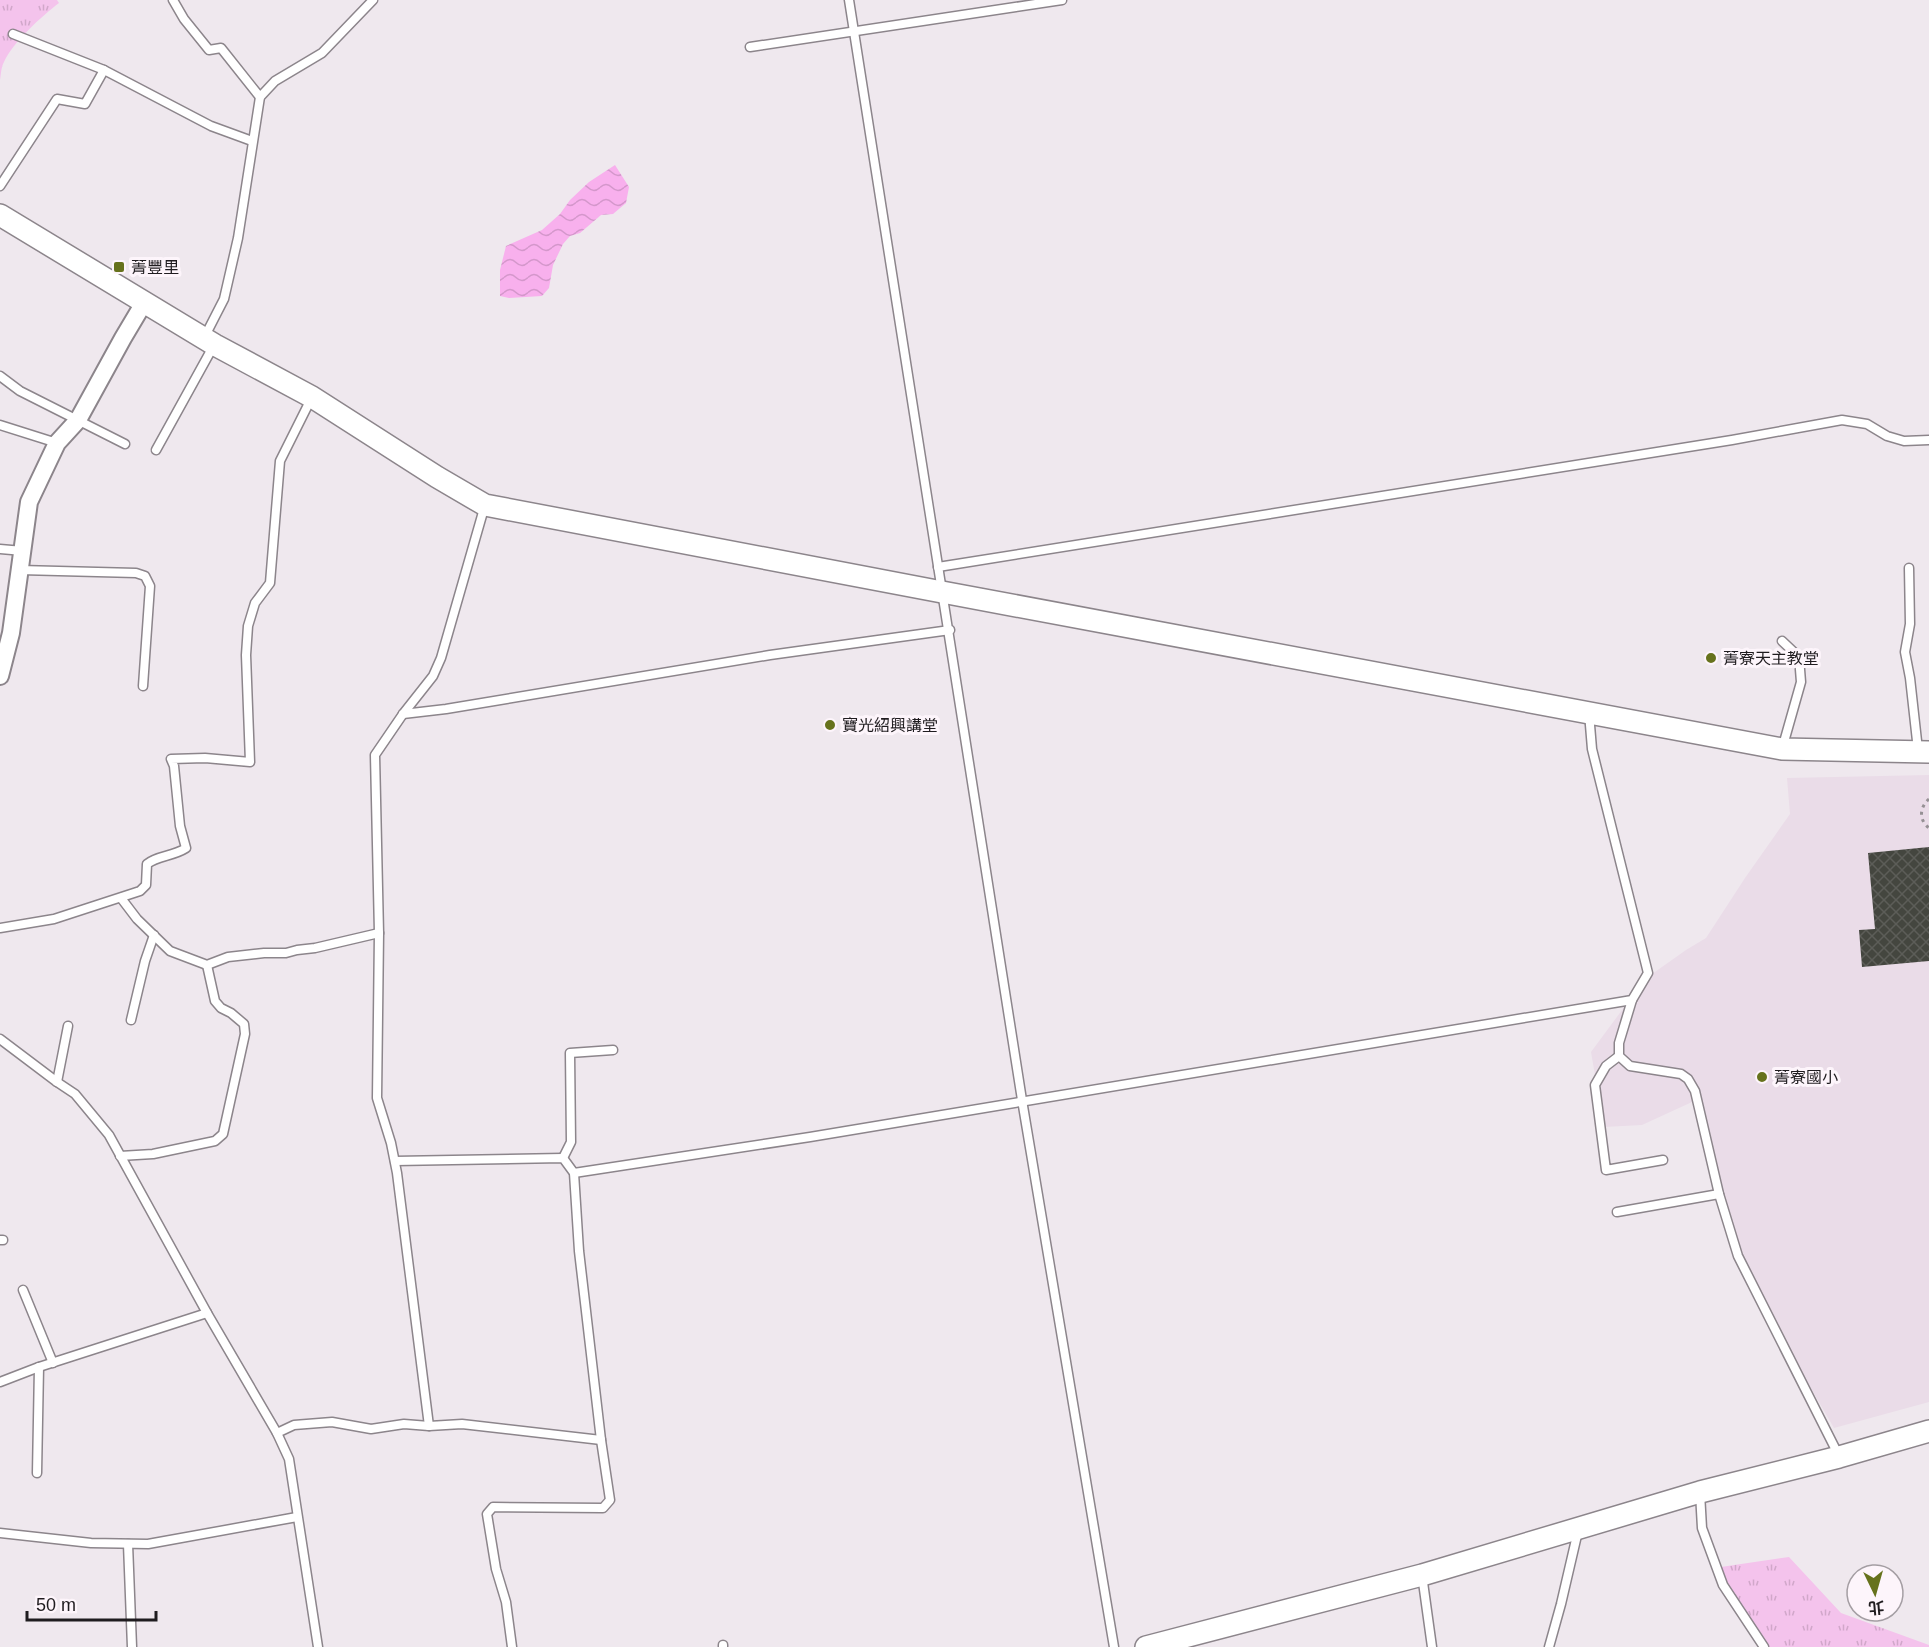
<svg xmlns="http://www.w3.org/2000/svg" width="1929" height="1647" font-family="Helvetica,'Noto Sans TC',sans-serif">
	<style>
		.built { fill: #eadce8 }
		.grass { fill: url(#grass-tufts) }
		.water { fill: url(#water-waves) }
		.building { fill: url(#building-cross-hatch) }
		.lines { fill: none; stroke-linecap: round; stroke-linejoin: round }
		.service-casing { stroke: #8c858b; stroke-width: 11 }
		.minor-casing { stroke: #8c858b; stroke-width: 20 }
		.tertiary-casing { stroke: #8c858b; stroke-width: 24 }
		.path { stroke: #959094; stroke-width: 3; stroke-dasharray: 3 4.5; stroke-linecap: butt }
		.service { stroke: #fff; stroke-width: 8 }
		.minor { stroke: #fff; stroke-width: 16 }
		.tertiary { stroke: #fff; stroke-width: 21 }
		.poi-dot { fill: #66721c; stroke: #fdf5fb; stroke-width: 2 }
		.labels { text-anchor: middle; stroke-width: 6; stroke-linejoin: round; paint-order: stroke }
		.poi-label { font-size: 16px; fill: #1f1c1f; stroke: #fdf5fb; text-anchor: start }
	</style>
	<defs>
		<pattern id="grass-tufts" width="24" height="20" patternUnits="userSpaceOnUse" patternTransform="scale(1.5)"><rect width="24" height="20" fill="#f4c3ec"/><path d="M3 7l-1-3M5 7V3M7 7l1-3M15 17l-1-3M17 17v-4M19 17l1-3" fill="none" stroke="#d1a7ca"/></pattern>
		<pattern id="water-waves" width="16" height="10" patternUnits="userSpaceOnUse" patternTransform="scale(1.5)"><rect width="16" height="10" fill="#f8b0ed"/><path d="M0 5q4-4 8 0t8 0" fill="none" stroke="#d497cb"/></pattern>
		<pattern id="building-cross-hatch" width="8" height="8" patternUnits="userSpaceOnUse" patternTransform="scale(1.5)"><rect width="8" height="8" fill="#44463f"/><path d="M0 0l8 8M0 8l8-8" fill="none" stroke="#5c5d58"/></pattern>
	</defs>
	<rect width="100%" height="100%" fill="#efe8ee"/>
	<polygon class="built" points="1929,775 1929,1402 1834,1428 1733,1254 1712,1184 1707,1129 1692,1102 1642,1125 1604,1127 1591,1052 1645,979 1686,950 1706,938 1745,878 1790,814 1787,778"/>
	<g class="grass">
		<path d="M0 0H57L59 3C42 16 13 42 4 62 1 67 1 75 0 80Z"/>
		<polygon points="1789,1557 1841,1613 1929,1645 1929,1647 1759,1647 1714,1568"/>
	</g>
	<polygon class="water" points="615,165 629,187 626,203 613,214 601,215 580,233 570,236 563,244 553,265 549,288 542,296 509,298 500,296 500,270 506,246 542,230 560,214 570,200 589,182"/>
	<polygon class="building" points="1929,847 1929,961 1862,967 1859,930 1875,929 1868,853"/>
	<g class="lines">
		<defs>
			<g id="service">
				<polyline points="173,0 184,19 209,50 221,48 260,97"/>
				<polyline points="849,0 1022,1100 1114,1647"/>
				<polyline points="13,34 104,70 211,126 252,141"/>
				<polyline points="750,47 1062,0"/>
				<polyline points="0,186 57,99 85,104 104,70"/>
				<polyline points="204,338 224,299 238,238 260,97 275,81 322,53 373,0"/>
				<polyline points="0,376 20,391 125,444"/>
				<polyline points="0,425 57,443"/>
				<polyline points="156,450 214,345"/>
				<polyline points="0,549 23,551"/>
				<polyline points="938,567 1732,440 1842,420 1867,424 1887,436 1904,441 1929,440"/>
				<polyline points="1909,568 1910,624 1905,652 1910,678 1918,750"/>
				<polyline points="20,570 136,573 145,576 150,586 143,686"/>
				<polyline points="403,714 446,709 770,655 950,630"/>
				<polyline points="1782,749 1801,682 1799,657 1782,641"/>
				<polyline points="121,898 137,919 170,951 207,965 228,957 264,953 286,953 297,950 315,948 379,933"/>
				<path d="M0 928 54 919 140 891 146 885 147 864C158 855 172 857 186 848L180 826 174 766 171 759 205 758 250 762 246 655 248 626 255 603 270 583 280 461 312 397"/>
				<polyline points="1632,1000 1619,1043 1619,1056 1630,1066 1681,1074 1688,1079 1695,1091 1719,1194 1738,1256 1839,1456"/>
				<polyline points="131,1020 145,961 154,935"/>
				<polyline points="0,1039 57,1082 75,1094 109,1135 207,1313 277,1433 289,1459 318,1647"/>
				<polyline points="1619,1056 1606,1066 1595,1085 1606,1170 1663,1160"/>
				<polyline points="57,1082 68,1026"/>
				<polyline points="120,1156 153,1154 215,1141 223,1134 245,1034 244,1024 231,1013 221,1008 215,1001 207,965"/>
				<polyline points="563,1158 571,1142 570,1053 613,1050"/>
				<polyline points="395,1161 563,1158 574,1173 579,1251 601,1440 610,1500 603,1508 493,1507 487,1514 496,1569 506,1602 512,1647"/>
				<polyline points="574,1173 810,1137 1632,1000 1648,973 1592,749 1589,713"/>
				<polyline points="1617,1212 1719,1194"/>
				<polyline points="0,1240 3,1240"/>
				<polyline points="23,1290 53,1363"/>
				<polyline points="0,1382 39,1367 207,1313"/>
				<polyline points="429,1426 397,1173 391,1143 377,1098 379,933 375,755 403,714 433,676 441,658 485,505"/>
				<polyline points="277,1433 294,1425 332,1422 371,1429 404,1424 429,1426 462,1424 601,1440"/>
				<polyline points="37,1473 39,1367"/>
				<polyline points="1700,1493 1702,1528 1723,1585 1764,1647"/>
				<polyline points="0,1533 91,1543 148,1544 297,1517"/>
				<polyline points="128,1544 132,1647"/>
				<polyline points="1422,1575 1432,1647"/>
				<polyline points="723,1645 723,1647"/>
				<polyline points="1549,1647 1561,1604 1578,1531"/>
			</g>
			<polyline id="minor" points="0,676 11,633 29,502 57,443 78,420 123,338 145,301"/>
			<g id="tertiary">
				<polyline points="0,215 215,345 312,397 437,477 485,505 942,592 1782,749 1929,752"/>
				<polyline points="1146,1647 1422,1575 1700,1492 1839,1457 1929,1431"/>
			</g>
		</defs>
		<use href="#service" class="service-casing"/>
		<use href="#minor" class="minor-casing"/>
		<use href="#tertiary" class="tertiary-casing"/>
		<path class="path" d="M1929 799C1919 808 1919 820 1929 828"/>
		<use href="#service" class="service"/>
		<use href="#minor" class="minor"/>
		<use href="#tertiary" class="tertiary"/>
	</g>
	<g class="poi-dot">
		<rect x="113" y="261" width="12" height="12" rx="3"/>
		<circle cx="1711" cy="658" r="6"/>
		<circle cx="830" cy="725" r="6"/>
		<circle cx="1762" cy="1077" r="6"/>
	</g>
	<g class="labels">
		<g class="poi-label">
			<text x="131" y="273">菁豐里</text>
			<text x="1723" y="664">菁寮天主教堂</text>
			<text x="842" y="731">寶光紹興講堂</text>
			<text x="1774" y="1083">菁寮國小</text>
		</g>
	</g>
	<g transform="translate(1875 1593) rotate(175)"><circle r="28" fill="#fdf5fb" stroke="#a49ea3" stroke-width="1.5"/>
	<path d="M0-4.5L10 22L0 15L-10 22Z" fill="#66721c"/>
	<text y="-9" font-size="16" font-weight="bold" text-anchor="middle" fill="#1f1c1f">北</text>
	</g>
	<path d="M27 1611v9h129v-9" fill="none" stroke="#1f1c1f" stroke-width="3"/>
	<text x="36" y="1611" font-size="18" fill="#1f1c1f" stroke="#fdf5fb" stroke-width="4.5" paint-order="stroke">50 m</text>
</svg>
